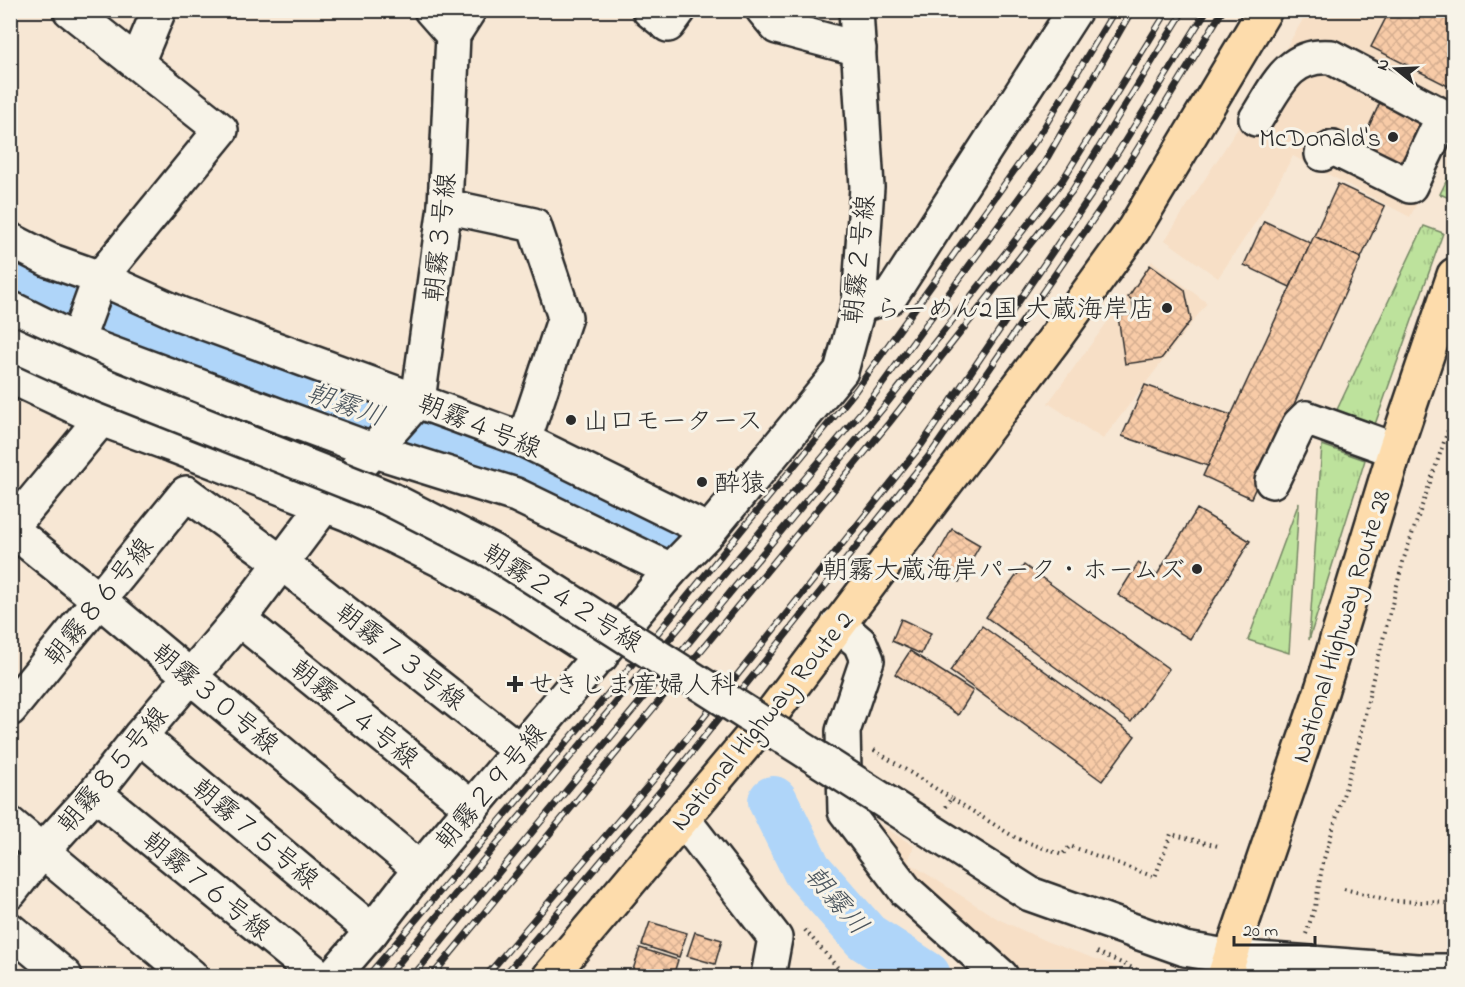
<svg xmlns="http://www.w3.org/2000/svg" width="1465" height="987" font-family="'Indie Flower','Klee One',sans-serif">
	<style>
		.built { fill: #f7dfc6 }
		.grass { fill: url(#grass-tufts); stroke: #748664; stroke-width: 1.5 }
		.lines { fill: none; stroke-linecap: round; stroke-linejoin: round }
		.river { stroke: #afd5f9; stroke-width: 50 }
		.building { fill: url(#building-cross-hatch); stroke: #2b2b2b; stroke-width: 1.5 }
		.minor-casing { stroke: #2b2b2b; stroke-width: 38 }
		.highway-casing { stroke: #2b2b2b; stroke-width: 38 }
		.path { stroke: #2b2b2b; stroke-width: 4; stroke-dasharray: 1.5 4.5; stroke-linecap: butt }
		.minor { stroke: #f7f3e8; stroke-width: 33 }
		.highway { stroke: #fddcac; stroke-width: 33 }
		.rail-casing { stroke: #2b2b2b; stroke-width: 7 }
		.rail { stroke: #f7f3e8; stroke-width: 4.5; stroke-dasharray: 14; stroke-linecap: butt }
		.minor-bridge-casing { stroke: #2b2b2b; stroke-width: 38; stroke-linecap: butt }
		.minor-bridge { stroke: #f7f3e8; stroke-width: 33 }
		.poi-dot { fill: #2b2b2b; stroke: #f7f3e8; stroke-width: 2 }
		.labels { text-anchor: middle; stroke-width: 6; stroke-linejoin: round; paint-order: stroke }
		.poi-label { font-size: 26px; fill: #2b2b2b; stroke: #f7f3e8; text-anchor: end }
		.street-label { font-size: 26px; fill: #2b2b2b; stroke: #f7f3e8 }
		.water-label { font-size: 27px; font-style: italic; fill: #4c565e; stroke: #f7f3e8 }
	</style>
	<defs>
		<pattern id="grass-tufts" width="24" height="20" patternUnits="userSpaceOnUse" patternTransform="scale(1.5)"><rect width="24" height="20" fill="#bde29c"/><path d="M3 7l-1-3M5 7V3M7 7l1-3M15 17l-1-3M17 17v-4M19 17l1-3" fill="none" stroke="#a3c287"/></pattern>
		<pattern id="building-cross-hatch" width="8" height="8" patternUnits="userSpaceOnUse" patternTransform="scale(1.5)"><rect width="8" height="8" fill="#f8cba7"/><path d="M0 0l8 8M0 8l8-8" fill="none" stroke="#d5ae90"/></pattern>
	</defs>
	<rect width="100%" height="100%" fill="#f7e7d4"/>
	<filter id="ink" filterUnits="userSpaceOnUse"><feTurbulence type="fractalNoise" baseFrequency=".0167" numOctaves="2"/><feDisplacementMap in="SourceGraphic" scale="12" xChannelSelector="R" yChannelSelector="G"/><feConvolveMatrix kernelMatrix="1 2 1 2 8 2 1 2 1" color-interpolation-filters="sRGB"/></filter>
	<g filter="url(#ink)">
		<g class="built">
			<polygon points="1308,11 1454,11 1454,128 1410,217 1293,156 1259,217 1218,278 1165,240 1242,122"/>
			<polygon points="1152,261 1207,303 1103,439 1048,403"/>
			<polygon points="865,815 914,846 908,862 998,919 1048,942 1118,967 1115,976 1017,976 968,939 908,879"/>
		</g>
		<g class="grass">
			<polygon points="1454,165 1454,200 1440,194"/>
			<polygon points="1424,226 1443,233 1373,430 1334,416"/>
			<polygon points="1322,445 1365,460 1309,640"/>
			<polygon points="1299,502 1289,653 1248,640"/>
		</g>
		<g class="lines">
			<g class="river">
				<polyline points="10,270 30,281 187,349 421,431 683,535"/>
				<polyline points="773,801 807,870 866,937 926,976"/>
			</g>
		</g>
		<g class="building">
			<polygon points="1390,10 1454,10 1454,73 1448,86 1371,47"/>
			<polygon points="1382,98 1432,122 1408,172 1359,148"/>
			<polygon points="1338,184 1385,206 1361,258 1314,236"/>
			<polygon points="1264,221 1311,243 1290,287 1244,265"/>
			<polygon points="1314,236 1361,258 1251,498 1203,476"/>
			<polygon points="1150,265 1185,290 1191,320 1161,359 1125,364 1118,316 1134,314 1132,300 1128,297"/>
			<polygon points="1145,385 1231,415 1208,466 1122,436"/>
			<polygon points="1197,509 1250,541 1190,639 1118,595 1138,563 1157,575"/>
			<polygon points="952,529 980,545 959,582 931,566"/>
			<polygon points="1024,565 1169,669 1131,722 986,617"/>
			<polygon points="901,619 931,633 921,654 892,641"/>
			<polygon points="982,626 1135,736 1102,781 950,671"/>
			<polygon points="910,651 973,691 958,715 895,674"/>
			<polygon points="650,922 687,933 679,957 642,945"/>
			<polygon points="695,932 722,940 715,964 687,956"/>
			<polygon points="640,948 678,960 673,976 642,976 632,973"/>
		</g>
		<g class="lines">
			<defs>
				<g id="minor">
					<polyline points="70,10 221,130 100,278 77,341"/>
					<polyline points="431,10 453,35"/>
					<polyline points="649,10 668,25 679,10"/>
					<polyline points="763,10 777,27 859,49"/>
					<polyline points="137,63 159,10"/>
					<path d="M1256 119C1276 88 1288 53 1331 57L1439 114 1440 123 1410 186 1333 148 1322 154"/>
					<polyline points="445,206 534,225 565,317 524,440"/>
					<polyline points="10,240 49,260 100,278 180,314 524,440 709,531"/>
					<polyline points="859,305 890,297 1075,10"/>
					<polyline points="10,308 77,341 372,450 516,495 671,570"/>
					<polyline points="10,376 101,419 172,445 348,514 441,560 505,595 601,656"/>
					<polyline points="1272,481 1299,425 1306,418 1395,450"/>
					<polyline points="10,528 98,599 420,869"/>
					<polyline points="10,529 101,419"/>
					<polyline points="239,619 472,808"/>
					<polyline points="838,624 860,643 867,660 843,731 845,811 906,891 1001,976"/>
					<polyline points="10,709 186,493 282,563 519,750"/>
					<polyline points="140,736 372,931"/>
					<polyline points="95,793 319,976"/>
					<polyline points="683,819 775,938 768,976"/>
					<polyline points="10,824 191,976"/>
					<polyline points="10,892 43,850 95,793 140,736 239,619 324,506 418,400 445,206 453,35 469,10"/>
					<polyline points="10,930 65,976"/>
					<polyline points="1185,949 1232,957 1417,971 1454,971"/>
					<polyline points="333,976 372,931 420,869 671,570 709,531 841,371 859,305 867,187 856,10"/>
				</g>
				<g id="highway">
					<polyline points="550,976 775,709 1053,341 1134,229 1265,10"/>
					<polyline points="1224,976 1322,689 1395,450 1454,275"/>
				</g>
			</defs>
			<use href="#minor" class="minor-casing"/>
			<use href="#highway" class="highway-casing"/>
			<g class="path">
				<polyline points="874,750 951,798"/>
				<polyline points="946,807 951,798 1016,838 1062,855 1070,846 1155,877 1171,834 1218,846"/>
				<polyline points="1344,889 1393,901 1454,903"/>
				<polyline points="805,930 845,976"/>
				<polyline points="1306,934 1315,907 1323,862 1359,743 1372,682 1404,558 1454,413"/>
				<polyline points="1097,952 1148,975"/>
			</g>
			<use href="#minor" class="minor"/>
			<use href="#highway" class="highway"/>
			<defs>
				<g id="rail">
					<polyline points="368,976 607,695 856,390 1037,139 1115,10"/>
					<polyline points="388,976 495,846 867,405 1043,165 1132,10"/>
					<polyline points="413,976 883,408 1062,181 1168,10"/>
					<polyline points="432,976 889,423 1072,191 1184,10"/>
					<polyline points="486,976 659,773 922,444 1091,195 1207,10"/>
					<polyline points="504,976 668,782 932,452 1103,205 1223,10"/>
				</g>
			</defs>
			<use href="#rail" class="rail-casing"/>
			<use href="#rail" class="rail"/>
			<defs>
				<polyline id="minor-bridge" points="10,343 100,384 388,498 492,551 1030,894 1185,949"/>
			</defs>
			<use href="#minor-bridge" class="minor-bridge-casing"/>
			<use href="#minor-bridge" class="minor-bridge"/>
		</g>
	</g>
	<g class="poi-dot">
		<circle cx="1393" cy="137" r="6"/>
		<circle cx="1167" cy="308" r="6"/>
		<circle cx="571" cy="420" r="6"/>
		<circle cx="702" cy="482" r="6"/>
		<circle cx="1197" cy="569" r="6"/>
		<path d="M512 675h6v6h6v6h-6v6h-6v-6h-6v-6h6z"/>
	</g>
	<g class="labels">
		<g class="poi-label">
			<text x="1381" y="146">McDonald's</text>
			<text x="1155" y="317">らーめん2国 大蔵海岸店</text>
			<text x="583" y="429" text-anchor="start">山口モータース</text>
			<text x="714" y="491" text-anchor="start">酔猿</text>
			<text x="1185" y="578">朝霧大蔵海岸パーク・ホームズ</text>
			<text x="528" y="693" text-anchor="start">せきじま産婦人科</text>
		</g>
		<g class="street-label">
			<text transform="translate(439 237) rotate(-84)" y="9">朝霧３号線</text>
			<text transform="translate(858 259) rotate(-84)" y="9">朝霧２号線</text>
			<text transform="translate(480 425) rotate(22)" y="9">朝霧４号線</text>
			<text transform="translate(563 597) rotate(32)" y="9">朝霧２４２号線</text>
			<text transform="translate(98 601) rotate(-51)" y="9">朝霧８６号線</text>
			<text transform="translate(1340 626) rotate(-73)" y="9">National Highway Route 28</text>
			<text transform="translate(401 656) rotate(38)" y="9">朝霧７３号線</text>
			<text transform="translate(216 698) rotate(40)" y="9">朝霧３０号線</text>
			<text transform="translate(355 713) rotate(39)" y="9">朝霧７４号線</text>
			<text transform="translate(761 720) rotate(-51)" y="9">National Highway Route 2</text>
			<text transform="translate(112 769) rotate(-50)" y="9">朝霧８５号線</text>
			<text transform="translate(490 786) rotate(-50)" y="9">朝霧２９号線</text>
			<text transform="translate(256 833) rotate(40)" y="9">朝霧７５号線</text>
			<text transform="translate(207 885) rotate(39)" y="9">朝霧７６号線</text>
		</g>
		<g class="water-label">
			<text transform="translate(346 404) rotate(19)" y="9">朝霧川</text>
			<text transform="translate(837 900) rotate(49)" y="9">朝霧川</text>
		</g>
	</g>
	<rect width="1465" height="987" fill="none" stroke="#f7f3e8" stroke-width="36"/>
	<rect x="18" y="18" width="1429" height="951" fill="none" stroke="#2b2b2b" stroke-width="2" filter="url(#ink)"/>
	<g transform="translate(1396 69) rotate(288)" stroke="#f7f3e8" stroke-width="4.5" paint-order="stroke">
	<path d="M0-4.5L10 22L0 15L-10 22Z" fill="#2b2b2b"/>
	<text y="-9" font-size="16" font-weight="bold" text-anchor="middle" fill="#2b2b2b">N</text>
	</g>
	<path d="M1234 936v9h81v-9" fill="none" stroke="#2b2b2b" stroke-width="3"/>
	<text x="1243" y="936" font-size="18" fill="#2b2b2b" stroke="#f7f3e8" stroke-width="4.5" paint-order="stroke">20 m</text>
</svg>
